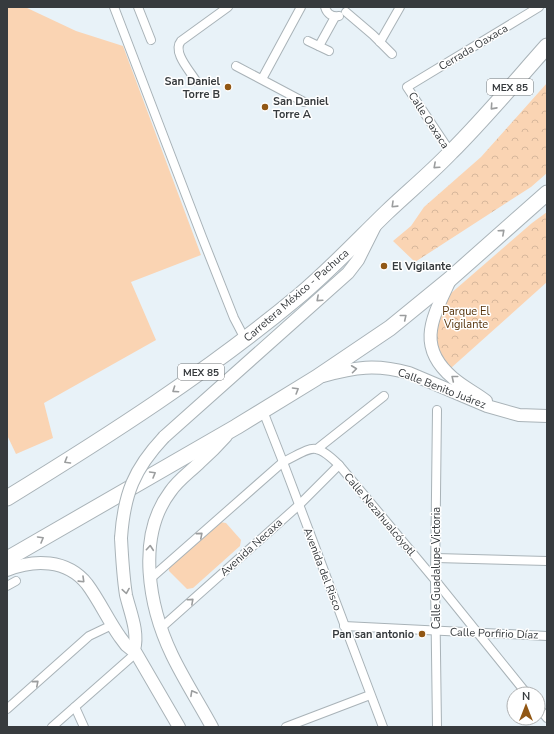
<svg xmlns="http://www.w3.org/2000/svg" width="554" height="734" font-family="'Nunito Sans',sans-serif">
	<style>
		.grass { fill: #fad4b3 }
		.park { fill: url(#park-crowns) }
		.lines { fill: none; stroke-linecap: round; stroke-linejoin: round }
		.street-casing { stroke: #a9b3b8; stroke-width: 10 }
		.secondary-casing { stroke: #a9b3b8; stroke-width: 14 }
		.highway-casing { stroke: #a9b3b8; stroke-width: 17 }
		.street { stroke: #fff; stroke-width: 8 }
		.secondary { stroke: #fff; stroke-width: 12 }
		.highway { stroke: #fff; stroke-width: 15 }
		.secondary-bridge-casing { stroke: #a9b3b8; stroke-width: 14; stroke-linecap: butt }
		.secondary-bridge { stroke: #fff; stroke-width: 12 }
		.oneway { stroke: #9b9d9e }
		.poi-dot { fill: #915714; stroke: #fff; stroke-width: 1.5 }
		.labels { text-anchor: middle; stroke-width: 3; stroke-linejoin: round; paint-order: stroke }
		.shield { fill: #fff; stroke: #737678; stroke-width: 1 }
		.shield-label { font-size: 10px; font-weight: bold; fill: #373b3e }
		.street-label { font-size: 11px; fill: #373b3e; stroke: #fff }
		.poi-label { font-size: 11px; font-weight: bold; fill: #373b3e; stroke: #fff; text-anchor: end }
		.park-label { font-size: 11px; fill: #55320a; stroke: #fff }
	</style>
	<defs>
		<pattern id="park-crowns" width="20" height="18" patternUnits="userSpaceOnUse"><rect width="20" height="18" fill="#fad4b3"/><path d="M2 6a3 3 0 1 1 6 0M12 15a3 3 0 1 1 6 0" fill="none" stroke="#d7b79b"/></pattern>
	</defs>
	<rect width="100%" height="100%" fill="#e8f2f8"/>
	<g class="grass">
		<polygon points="7,7 25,7 76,31 123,46 201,255 131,282 156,340 44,403 53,438 16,454 7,435"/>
		<polygon points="220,522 226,523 241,540 240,546 193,588 187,589 169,571 169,567"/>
	</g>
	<g class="park">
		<polygon points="547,83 547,173 531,187 415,262 393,241 411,226 424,207 481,157"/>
		<polygon points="547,212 547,282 451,368 435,353 437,309 442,301 532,223"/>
	</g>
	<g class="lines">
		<defs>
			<g id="street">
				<polyline points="114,7 202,237 234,318 245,339"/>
				<polyline points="138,7 151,40"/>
				<path d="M325 7C327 14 332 17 339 16"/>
				<polyline points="346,12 373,35 392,54"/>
				<polyline points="308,41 329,51"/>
				<polyline points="380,42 400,7"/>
				<polyline points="319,46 335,17"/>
				<polyline points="236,66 304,102"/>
				<polyline points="262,79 301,7"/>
				<path d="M196 81C190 71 172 52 181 41L228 7"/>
				<polyline points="451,153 407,87 539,7"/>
				<polyline points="263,411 283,462 383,727"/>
				<polyline points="317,449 384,396"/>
				<polyline points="436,558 547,561"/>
				<path d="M150 579 283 462C312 448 314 440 339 465L435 580 527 694"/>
				<polyline points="7,586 16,581"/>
				<polyline points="344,626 547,636"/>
				<polyline points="162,627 299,505 339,465"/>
				<polyline points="75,707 84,727"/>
				<polyline points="538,707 547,718"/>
				<polyline points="7,709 89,636 112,625"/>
				<polyline points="52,727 136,653"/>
				<polyline points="286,727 370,695"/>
				<polyline points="437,727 435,580 437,410"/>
			</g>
			<g id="secondary">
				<path d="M450 280C433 317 415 346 453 378 463 387 476 393 486 401"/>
				<path d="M323 376C355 367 376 364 409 373L487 406 519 415 547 416"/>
				<polyline points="164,437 348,273 358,260 375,226"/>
				<path d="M121 538C122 557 123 576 126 595 130 612 139 632 134 650"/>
				<path d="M7 570C34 559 67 559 87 584 99 600 108 620 120 637L126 645 136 653 179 727"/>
				<path d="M212 727C199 703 184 680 172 655 149 607 136 537 170 492 178 480 190 472 200 462 209 454 218 445 226 436"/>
			</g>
			<g id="highway">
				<path d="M7 498C108 436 208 372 299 296 330 270 358 240 387 212 408 192 431 173 451 152 485 118 515 82 547 46"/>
				<polyline points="7,559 236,427 316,378 390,328 450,279 547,193"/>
			</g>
		</defs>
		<use href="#street" class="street-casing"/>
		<use href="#secondary" class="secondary-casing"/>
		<use href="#highway" class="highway-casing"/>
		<use href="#street" class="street"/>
		<use href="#secondary" class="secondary"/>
		<use href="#highway" class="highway"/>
		<defs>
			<path id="secondary-bridge" d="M121 538C124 494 134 469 164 437"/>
		</defs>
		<use href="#secondary-bridge" class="secondary-bridge-casing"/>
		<use href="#secondary-bridge" class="secondary-bridge"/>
	</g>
	<defs><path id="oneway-chevron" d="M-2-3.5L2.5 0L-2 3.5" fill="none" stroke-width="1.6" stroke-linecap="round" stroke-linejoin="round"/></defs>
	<g class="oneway">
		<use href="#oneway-chevron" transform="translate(493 107) rotate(132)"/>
		<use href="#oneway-chevron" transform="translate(436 166) rotate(138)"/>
		<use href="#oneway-chevron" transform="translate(394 205) rotate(136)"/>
		<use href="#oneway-chevron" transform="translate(502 232) rotate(-42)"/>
		<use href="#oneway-chevron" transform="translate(319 299) rotate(138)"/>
		<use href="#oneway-chevron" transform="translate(404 317) rotate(-39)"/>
		<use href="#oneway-chevron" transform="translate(354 369) rotate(-7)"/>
		<use href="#oneway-chevron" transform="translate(454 378) rotate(-141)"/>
		<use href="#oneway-chevron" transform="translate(175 390) rotate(146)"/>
		<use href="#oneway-chevron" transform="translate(296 390) rotate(-31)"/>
		<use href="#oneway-chevron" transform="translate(67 461) rotate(149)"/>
		<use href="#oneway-chevron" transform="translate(153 474) rotate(-30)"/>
		<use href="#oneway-chevron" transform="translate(200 535) rotate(-41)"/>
		<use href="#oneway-chevron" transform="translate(41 539) rotate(-30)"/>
		<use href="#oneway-chevron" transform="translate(150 548) rotate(-85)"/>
		<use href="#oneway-chevron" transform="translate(82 580) rotate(44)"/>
		<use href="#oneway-chevron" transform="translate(126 591) rotate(81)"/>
		<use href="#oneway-chevron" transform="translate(191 601) rotate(-42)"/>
		<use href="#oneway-chevron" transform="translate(36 683) rotate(-41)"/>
		<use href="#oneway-chevron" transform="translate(193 693) rotate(-119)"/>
	</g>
	<g class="poi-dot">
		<circle cx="228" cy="87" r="4"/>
		<circle cx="265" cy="107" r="4"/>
		<circle cx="384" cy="266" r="4"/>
		<circle cx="422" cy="634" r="4"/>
	</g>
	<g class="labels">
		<g class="shield">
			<rect x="487" y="79" width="46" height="16" rx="3"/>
			<rect x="178" y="364" width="46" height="16" rx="3"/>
		</g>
		<g class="shield-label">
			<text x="510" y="91">MEX 85</text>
			<text x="201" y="376">MEX 85</text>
		</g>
		<g class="street-label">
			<text transform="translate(473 47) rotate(-31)" y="4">Cerrada Oaxaca</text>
			<text transform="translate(429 120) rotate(57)" y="4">Calle Oaxaca</text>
			<text transform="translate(296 295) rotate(-41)" y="4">Carretera México - Pachuca</text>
			<text transform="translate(442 388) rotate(21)" y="4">Calle Benito Juárez</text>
			<text transform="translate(380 514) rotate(50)" y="4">Calle Nezahualcóyotl</text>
			<text transform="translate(251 547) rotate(-42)" y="4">Avenida Necaxa</text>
			<text transform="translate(436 568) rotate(-90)" y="4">Calle Guadalupe Victoria</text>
			<text transform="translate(323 569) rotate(69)" y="4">Avenida del Risco</text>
			<text transform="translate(494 633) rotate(2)" y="4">Calle Porfirio Díaz</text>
		</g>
		<g class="poi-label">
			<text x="220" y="85">San Daniel<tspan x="220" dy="13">Torre B</tspan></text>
			<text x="273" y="105" text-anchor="start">San Daniel<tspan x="273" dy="13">Torre A</tspan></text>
			<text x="392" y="270" text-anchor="start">El Vigilante</text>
			<text x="414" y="638">Pan san antonio</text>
		</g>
		<g class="park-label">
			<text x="466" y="315">Parque El<tspan x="466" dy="13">Vigilante</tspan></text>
		</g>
	</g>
	<rect width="554" height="734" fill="none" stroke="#373b3e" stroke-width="16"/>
	<g transform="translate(526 706)"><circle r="19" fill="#ffffff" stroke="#afb1b2"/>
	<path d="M0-3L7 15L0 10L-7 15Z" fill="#915714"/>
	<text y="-6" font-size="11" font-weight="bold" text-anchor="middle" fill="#373b3e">N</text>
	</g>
</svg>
